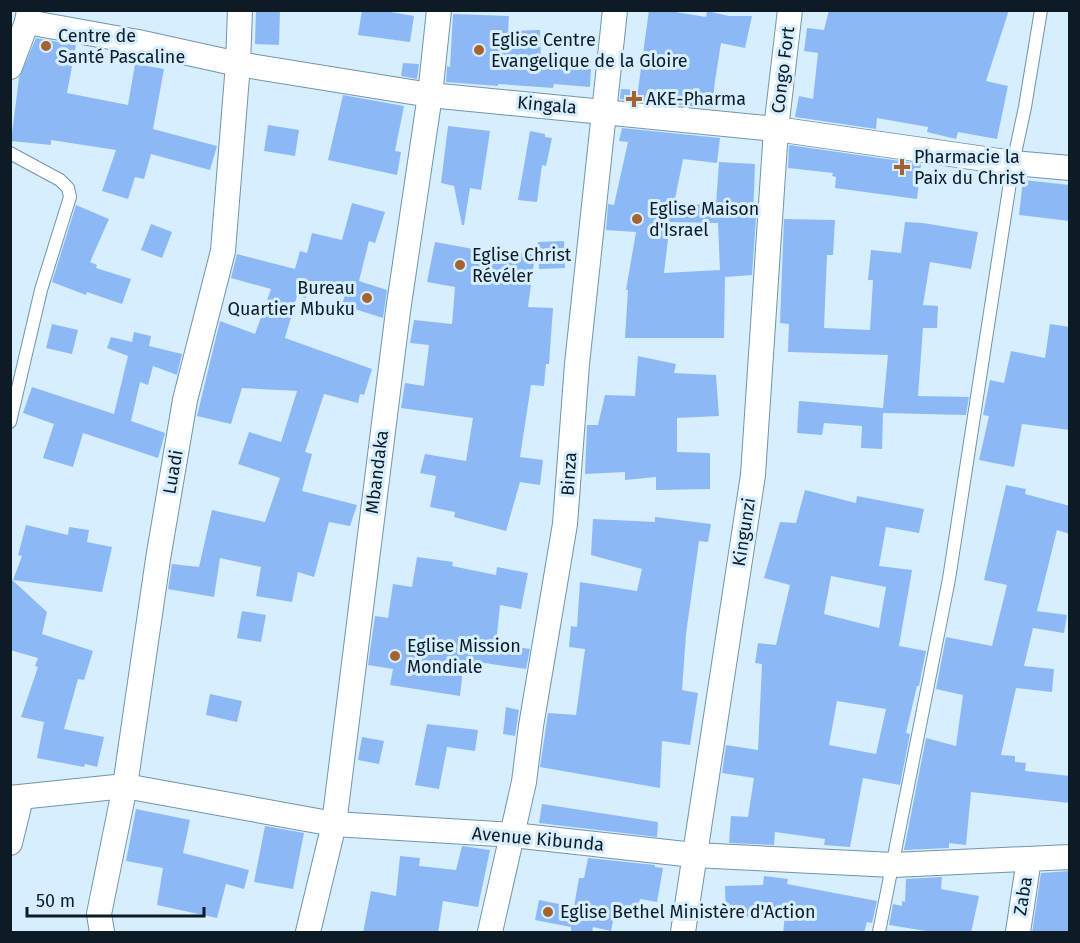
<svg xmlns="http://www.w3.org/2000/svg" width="1080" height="943" font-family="'Fira Sans',sans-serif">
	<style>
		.building { fill: #8cb9f6; fill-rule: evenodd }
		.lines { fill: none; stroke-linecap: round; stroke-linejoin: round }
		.service-casing { stroke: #7095ad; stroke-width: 14 }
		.minor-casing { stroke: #7095ad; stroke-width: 26 }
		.service { stroke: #fff; stroke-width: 12 }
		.minor { stroke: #fff; stroke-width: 24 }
		.poi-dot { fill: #a5632f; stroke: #d6eefd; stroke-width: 2 }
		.labels { text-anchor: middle; stroke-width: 6; stroke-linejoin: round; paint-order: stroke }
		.poi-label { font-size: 18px; fill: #0d1b25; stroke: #d6eefd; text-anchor: start }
		.street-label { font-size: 18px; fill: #0d1b25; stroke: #d6eefd }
	</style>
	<rect width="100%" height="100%" fill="#d6eefd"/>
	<g class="building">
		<polygon points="256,10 280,10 279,45 255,44"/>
		<polygon points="362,10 379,10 414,16 410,42 358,35"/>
		<polygon points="649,10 664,10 706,17 707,11 729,16 752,16 745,48 721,43 715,81 712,108 620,99 621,89 638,90"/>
		<polygon points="829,10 1009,10 986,81 1008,86 997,139 958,132 956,139 927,132 928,127 877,118 876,129 795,117 799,96 813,99 818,53 804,51 807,28 824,30"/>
		<polygon points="453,14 509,16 508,31 540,30 541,66 591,69 590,87 554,84 553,88 498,84 498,86 446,82 447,66 450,67"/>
		<polygon points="36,38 76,45 67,93 128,105 135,64 164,69 153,129 217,146 210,170 151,154 144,179 135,177 128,199 102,191 116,150 51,140 51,145 11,141 19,78"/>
		<polygon points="403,63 419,64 417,79 401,76"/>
		<polygon points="343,95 404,106 395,151 401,152 397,175 328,160"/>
		<polygon points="268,125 299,130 295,156 264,151"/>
		<polygon points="448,126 490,131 481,190 470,188 464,225 462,225 454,186 441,183"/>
		<path d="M622 128 720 138 717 163 683 159 674 204 716 205 719 162 755 164 753 218H756L752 275 725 277 724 338H625L628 290H626L636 232 606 230 608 204 614 205 628 142 619 141ZM670 222 718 223 720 270 664 273Z"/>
		<polygon points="530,131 545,134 545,137 552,138 546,166 542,165 537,202 518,200"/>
		<polygon points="789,145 921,164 917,199 835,188 836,177 832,176 833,173 788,168"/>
		<polygon points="1023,180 1070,185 1070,221 1019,215"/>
		<polygon points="352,203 385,212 375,243 369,241 359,281 387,290 383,318 342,305 345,295 309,286 306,298 297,296 285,338 372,369 364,395 360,394 358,403 324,394 305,452 312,454 302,491 357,505 350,526 329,522 314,577 298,572 292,602 256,596 261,567 220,558 214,597 168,589 172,564 199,567 212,510 265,522 280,478 238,464 249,432 281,442 297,391 242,388 231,424 197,416 220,321 255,334 271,289 231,278 237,254 295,269 300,251 307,253 312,233 342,240"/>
		<polygon points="76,205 109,219 90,262 97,265 96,268 131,279 122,304 87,292 86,295 52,282"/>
		<polygon points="784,219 835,220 833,255 827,255 824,328 870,330 873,280 868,280 871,250 901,253 905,222 923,223 978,232 971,269 930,262 923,305 938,306 937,328 923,328 918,396 969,397 966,415 883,413 882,449 861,448 862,426 824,423 822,435 797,433 799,401 883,408 888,355 788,352 789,324 780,323"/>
		<polygon points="151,224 172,232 162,258 141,250"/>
		<polygon points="564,241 565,268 539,269 538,242"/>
		<polygon points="435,242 511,256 512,252 535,255 528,307 553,308 549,364 546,364 544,386 531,385 520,457 543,460 540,485 520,482 506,531 454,517 455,512 430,507 436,476 420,473 425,454 466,461 473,418 401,408 405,383 424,386 429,345 410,343 414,320 452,324 455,287 427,282"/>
		<polygon points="52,324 78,330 72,354 46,348"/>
		<polygon points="1050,324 1070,327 1070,430 1022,424 1014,467 979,460 989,416 983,415 990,380 1004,383 1011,351 1045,358"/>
		<polygon points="134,332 151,336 149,346 182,354 177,375 153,366 148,385 140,382 131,421 165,433 158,458 83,433 73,467 43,458 54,424 23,413 32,387 114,414 128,356 107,348 111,337 132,342"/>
		<polygon points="638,356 676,364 674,373 716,375 719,416 677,418 677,452 710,453 710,489 656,490 656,477 625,480 625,472 585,474 587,425 598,425 605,395 635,396"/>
		<polygon points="1006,485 1026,489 1025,494 1070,506 1070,534 1057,530 1037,611 1067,615 1064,633 1033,628 1024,666 1054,669 1052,692 1016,688 1001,755 1015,756 1015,762 1026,763 1025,771 1070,776 1070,803 971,792 966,845 949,843 949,848 904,850 926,738 956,746 963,695 936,689 946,637 992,646 1007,585 984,580"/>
		<path d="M805 490 856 503 857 496 924 509 919 533 886 527 879 566 912 570 899 646 926 651 919 686H917L906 733 910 734 900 785 863 778 850 847 824 845 825 839 775 832 774 845 729 843 731 816 748 817 754 778 722 773 726 745 758 750 762 664 755 663 758 643 776 645 790 585 764 578 780 522 796 523ZM831 576 886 587 879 628 824 614ZM837 701 886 709 876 754 829 745Z"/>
		<polygon points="655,517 711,524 708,542 699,541 686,634 682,690 698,693 690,745 662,741 660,788 540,767 548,713 576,715 585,649 569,647 571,626 577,627 580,582 637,591 642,569 591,555 593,519 655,522"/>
		<polygon points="26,525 68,535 69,527 89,530 87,542 112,547 102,592 13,580 22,556 18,555"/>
		<polygon points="417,557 453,562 452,566 496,575 497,567 528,573 521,609 500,605 496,644 530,649 526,669 464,660 460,696 390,685 393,669 368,665 375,616 388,618 393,584 412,587"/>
		<polygon points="10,578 47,612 42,634 93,651 84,680 78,679 64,729 104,737 97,767 85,764 84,767 37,758 44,722 21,717 38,667 35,666 38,658 10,650"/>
		<polygon points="242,611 266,615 261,642 237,638"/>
		<polygon points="210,694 242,701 237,722 206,715"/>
		<polygon points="506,707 519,710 515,736 503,734"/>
		<polygon points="427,724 478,730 475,751 447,747 439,789 415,785"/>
		<polygon points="362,737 384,741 379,764 358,760"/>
		<polygon points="542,804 658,822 657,837 539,823"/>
		<polygon points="136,809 190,820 183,853 249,870 244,889 226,884 217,918 157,905 163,868 126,861"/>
		<polygon points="265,826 304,833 293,889 254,882"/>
		<polygon points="462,846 490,850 478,907 443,901 438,933 363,933 371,891 396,896 400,856 420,858 419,866 456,870"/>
		<polygon points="588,858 655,865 655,867 663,868 657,902 640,899 635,917 615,912 611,931 593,927 592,933 571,933 571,927 535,920 539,900 574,907 579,878 584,878"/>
		<polygon points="1070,871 1070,933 1032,933 1041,873"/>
		<polygon points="764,876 788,879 787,884 877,901 872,923 867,922 864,933 783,933 785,916 726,917 725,886 763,885"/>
		<polygon points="942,877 941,889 979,896 971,933 938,933 889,925 893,904 902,906 902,901 905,902 906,879"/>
	</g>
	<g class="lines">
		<defs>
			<g id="service">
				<polyline points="10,153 60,180 68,188 70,197 41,290 10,422"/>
				<polyline points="879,932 949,579 1013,163 1025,107 1041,10"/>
			</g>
			<g id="minor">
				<polyline points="27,22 138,42 238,64 430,95 776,129 1013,163 1070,168"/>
				<polyline points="10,67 27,22 29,10"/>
				<polyline points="10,798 125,786 334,824 513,835 694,855 893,865 1070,857"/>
				<polyline points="10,843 21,798"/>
				<polyline points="102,932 99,914 125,786 158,559 185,400 223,251 238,64 240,10"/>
				<polyline points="308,932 334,824 398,311 430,95 439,10"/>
				<polyline points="490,932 524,782 531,726 565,524 577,364 615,10"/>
				<polyline points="683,932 753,475 776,129 790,10"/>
				<polyline points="1018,932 1029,859"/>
			</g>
		</defs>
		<use href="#service" class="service-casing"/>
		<use href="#minor" class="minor-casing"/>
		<use href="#service" class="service"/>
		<use href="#minor" class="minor"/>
	</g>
	<g class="poi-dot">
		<circle cx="46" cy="46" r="6"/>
		<circle cx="479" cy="50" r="6"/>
		<path d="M631 90h6v6h6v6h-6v6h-6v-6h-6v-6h6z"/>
		<path d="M899 158h6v6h6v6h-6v6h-6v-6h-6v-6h6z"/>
		<circle cx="637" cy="219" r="6"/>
		<circle cx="460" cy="265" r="6"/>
		<circle cx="367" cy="298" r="6"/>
		<circle cx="395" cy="656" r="6"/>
		<circle cx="548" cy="912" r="6"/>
	</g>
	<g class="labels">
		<g class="poi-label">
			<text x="58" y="42">Centre de<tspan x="58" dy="21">Santé Pascaline</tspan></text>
			<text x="491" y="46">Eglise Centre<tspan x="491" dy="21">Evangelique de la Gloire</tspan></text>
			<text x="646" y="105">AKE-Pharma</text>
			<text x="914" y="163">Pharmacie la<tspan x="914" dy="21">Paix du Christ</tspan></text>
			<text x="649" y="215">Eglise Maison<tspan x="649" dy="21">d'Israel</tspan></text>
			<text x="472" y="261">Eglise Christ<tspan x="472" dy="21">Révéler</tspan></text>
			<text x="355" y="294" text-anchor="end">Bureau<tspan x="355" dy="21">Quartier Mbuku</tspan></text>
			<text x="407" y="652">Eglise Mission<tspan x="407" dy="21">Mondiale</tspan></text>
			<text x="560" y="918">Eglise Bethel Ministère d'Action</text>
		</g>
		<g class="street-label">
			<text transform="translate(783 70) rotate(-83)" y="6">Congo Fort</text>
			<text transform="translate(547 105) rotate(5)" y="6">Kingala</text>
			<text transform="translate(173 472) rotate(-80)" y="6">Luadi</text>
			<text transform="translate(377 472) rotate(-83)" y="6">Mbandaka</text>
			<text transform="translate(569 474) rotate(-86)" y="6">Binza</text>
			<text transform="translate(744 532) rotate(-81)" y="6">Kingunzi</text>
			<text transform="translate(538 839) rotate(5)" y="6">Avenue Kibunda</text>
			<text transform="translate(1023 896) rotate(-81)" y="6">Zaba</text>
		</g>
	</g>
	<rect width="1080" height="943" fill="none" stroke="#0d1b25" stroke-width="24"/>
	<path d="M27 907v9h177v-9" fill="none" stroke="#0d1b25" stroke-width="3"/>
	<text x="36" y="907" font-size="18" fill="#0d1b25" stroke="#d6eefd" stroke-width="4.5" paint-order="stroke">50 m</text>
</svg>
